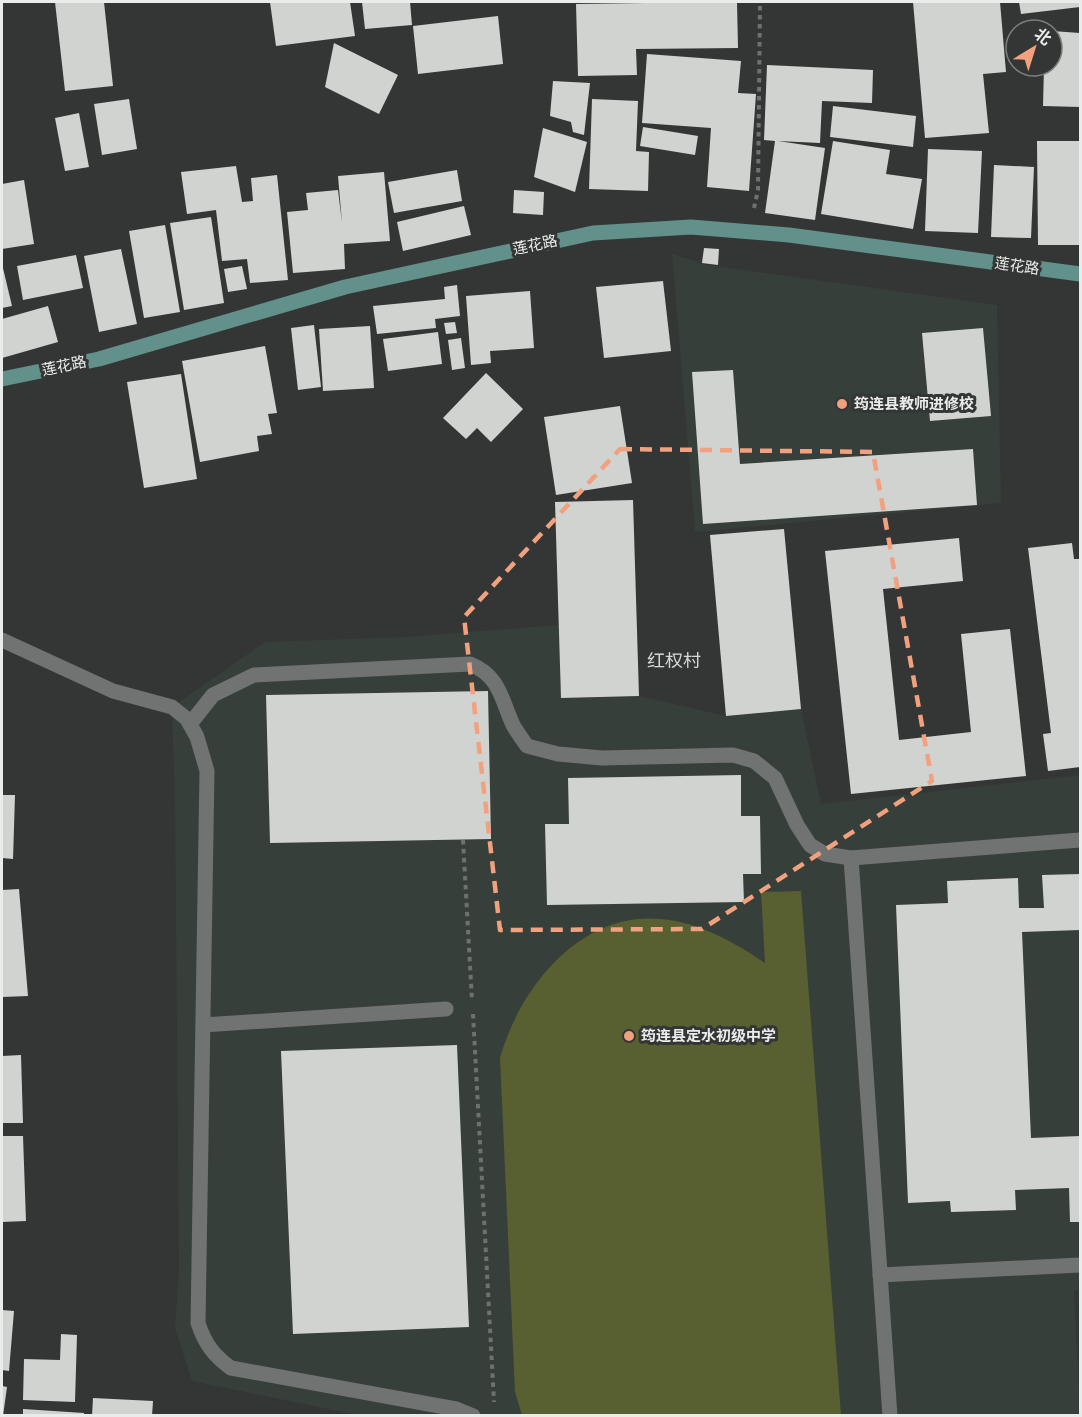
<svg xmlns="http://www.w3.org/2000/svg" width="1082" height="1417" font-family="Lato,'Noto Sans SC',sans-serif">
	<style>
		.built { fill: #363f3a }
		.green { fill: #585f31 }
		.building { fill: #d1d3d0 }
		.lines { fill: none; stroke-linecap: round; stroke-linejoin: round }
		.path { stroke: #6f7170; stroke-width: 4; stroke-dasharray: 4.5 4.5; stroke-linecap: butt }
		.lane { stroke: #707371; stroke-width: 15 }
		.secondary { stroke: #62908b; stroke-width: 15 }
		.marked { fill: none; stroke: #f2a17e; stroke-width: 4.5; stroke-dasharray: 12 8; stroke-linejoin: round }
		.poi-dot { fill: #f2a17e; stroke: #343635; stroke-width: 2 }
		.labels { text-anchor: middle; stroke-width: 6; stroke-linejoin: round; paint-order: stroke }
		.street-label { font-size: 15px; fill: #eaeceb; stroke: #343635 }
		.poi-label { font-size: 15px; font-weight: bold; fill: #eaeceb; stroke: #343635; text-anchor: start }
		.quarter-label { font-size: 18px; fill: #d4d7d6; stroke: #343635 }
	</style>
	<rect width="100%" height="100%" fill="#343635"/>
	<g class="built">
		<polygon points="672,254 707,265 997,305 1001,503 695,532"/>
		<polygon points="559,625 561,698 639,696 726,716 801,709 821,804 1080,775 1080,1290 1074,1291 1080,1415 362,1416 192,1381 175,1328 179,1268 175,803 172,707 265,642 406,637"/>
	</g>
	<path class="green" d="M801 891 841 1415H522L515 1392 500 1058C519 989 580 911 660 919 699 922 734 942 765 963L761 892Z"/>
	<g class="building">
		<polygon points="55,2 104,2 113,86 65,91"/>
		<polygon points="270,2 350,2 355,36 276,46"/>
		<polygon points="362,2 410,2 412,25 365,29"/>
		<polygon points="715,2 737,2 738,48 636,49 637,75 578,76 576,4"/>
		<polygon points="913,2 1000,2 1006,72 983,74 989,133 925,138"/>
		<polygon points="1019,2 1080,2 1080,7 1021,14"/>
		<polygon points="498,16 503,64 418,74 413,26"/>
		<polygon points="1052,31 1080,33 1080,107 1043,106 1044,66 1052,66"/>
		<polygon points="334,43 398,75 379,114 325,87"/>
		<polygon points="647,54 741,61 738,93 756,94 749,191 707,187 711,128 642,123"/>
		<polygon points="767,65 873,70 872,103 822,101 820,143 778,141 825,148 815,220 765,213 775,141 764,140"/>
		<polygon points="553,81 590,83 584,135 573,132 571,122 550,116"/>
		<polygon points="129,99 137,149 102,155 94,104"/>
		<polygon points="592,99 638,101 636,151 649,152 648,191 589,189"/>
		<polygon points="833,106 916,116 913,147 830,137"/>
		<polygon points="79,113 89,167 65,171 55,118"/>
		<polygon points="643,127 698,136 695,155 640,146"/>
		<polygon points="543,128 587,142 575,192 534,177"/>
		<polygon points="833,141 890,150 886,174 922,179 913,229 821,214"/>
		<polygon points="1037,141 1080,141 1080,245 1038,245"/>
		<polygon points="928,149 982,151 978,233 925,231"/>
		<polygon points="994,165 1034,167 1031,238 991,237"/>
		<polygon points="236,166 242,202 253,201 251,178 277,175 288,280 250,283 247,259 222,261 216,210 187,214 181,172"/>
		<polygon points="457,170 462,201 394,213 388,182"/>
		<polygon points="384,172 390,241 344,244 345,269 293,273 287,212 308,210 306,193 338,190 342,223 338,176"/>
		<polygon points="24,180 34,244 2,249 2,184"/>
		<polygon points="514,190 544,192 543,215 513,213"/>
		<polygon points="464,206 471,235 403,251 397,222"/>
		<polygon points="211,217 224,303 184,310 170,223"/>
		<polygon points="165,225 180,312 144,318 129,231"/>
		<polygon points="704,248 719,249 718,265 702,263"/>
		<polygon points="121,249 137,324 99,332 84,256"/>
		<polygon points="76,255 83,288 23,300 17,266"/>
		<polygon points="2,264 12,306 2,308"/>
		<polygon points="242,266 247,289 228,292 224,269"/>
		<polygon points="663,281 671,351 604,358 596,287"/>
		<polygon points="457,285 460,316 435,319 436,328 377,334 373,306 445,299 444,287"/>
		<polygon points="530,291 534,348 490,351 491,363 471,365 466,296"/>
		<polygon points="48,306 58,342 2,358 2,319"/>
		<polygon points="455,322 457,333 446,334 444,323"/>
		<polygon points="314,325 321,387 298,390 291,328"/>
		<polygon points="370,326 374,388 323,391 319,329"/>
		<polygon points="983,328 991,416 930,421 922,333"/>
		<polygon points="438,332 442,364 388,371 383,339"/>
		<polygon points="461,338 465,368 452,370 448,340"/>
		<polygon points="265,346 277,413 268,414 272,434 257,436 259,451 200,462 182,361"/>
		<polygon points="733,370 740,464 973,449 977,505 703,524 692,372"/>
		<polygon points="486,373 523,409 491,442 477,428 466,439 443,418"/>
		<polygon points="181,374 197,479 144,488 127,382"/>
		<polygon points="620,406 632,483 556,495 544,417"/>
		<polygon points="633,500 639,696 561,698 555,502"/>
		<polygon points="784,529 801,709 726,716 710,535"/>
		<polygon points="959,538 963,581 883,589 899,740 971,732 961,634 1010,629 1026,776 851,794 825,551"/>
		<polygon points="1072,543 1074,559 1080,559 1080,767 1048,771 1043,734 1051,733 1028,548"/>
		<polygon points="488,691 491,839 270,843 266,695"/>
		<polygon points="741,775 741,816 760,816 761,874 743,874 744,902 547,905 545,824 569,824 568,778"/>
		<polygon points="2,795 15,795 13,859 2,858"/>
		<polygon points="1080,874 1080,930 1022,932 1031,1138 1080,1136 1080,1222 1070,1222 1069,1188 1015,1190 1016,1210 951,1212 950,1201 908,1203 896,905 948,903 947,881 1018,878 1019,908 1044,908 1042,875"/>
		<polygon points="19,889 28,996 2,997 2,890"/>
		<polygon points="457,1045 469,1327 293,1334 281,1051"/>
		<polygon points="21,1055 23,1123 2,1123 2,1056"/>
		<polygon points="2,1136 23,1136 26,1221 2,1222"/>
		<polygon points="2,1310 14,1311 9,1371 2,1370"/>
		<polygon points="61,1334 77,1335 75,1402 23,1400 24,1359 60,1360"/>
		<polygon points="2,1386 7,1387 3,1416 2,1416"/>
		<polygon points="93,1398 153,1401 152,1416 92,1416"/>
		<polygon points="23,1409 84,1413 84,1416 23,1416"/>
	</g>
	<g class="lines">
		<g class="path">
			<polyline points="754,208 758,190 760,2"/>
			<polyline points="463,840 472,1001"/>
			<polyline points="473,1014 494,1402"/>
		</g>
		<g class="lane">
			<path d="M2 640 113 691 172 707 187 719 197 737 207 771 198 1323C205 1344 214 1356 231 1368L456 1409 473 1416"/>
			<path d="M190 724 213 695 254 675 470 664C500 676 501 699 513 725 517 732 522 739 527 746L558 754 602 758 733 755 754 761 775 778 797 825 810 845 825 854 851 858 1080 840"/>
			<polyline points="851,858 890,1416"/>
			<polyline points="203,1025 446,1009"/>
			<polyline points="880,1275 1080,1265"/>
		</g>
		<polyline class="secondary" points="2,379 99,359 345,287 593,233 691,227 789,235 1080,274"/>
	</g>
	<path class="marked" d="M620 449 873 452 932 781 702 929 500 930 464 617Z"/>
	<g class="poi-dot">
		<circle cx="842" cy="404" r="6"/>
		<circle cx="629" cy="1036" r="6"/>
	</g>
	<g class="labels">
		<g class="street-label">
			<text transform="translate(535 245) rotate(-12)" y="5">莲花路</text>
			<text transform="translate(1017 266) rotate(8)" y="5">莲花路</text>
			<text transform="translate(64 366) rotate(-12)" y="5">莲花路</text>
		</g>
		<g class="poi-label">
			<text x="854" y="409">筠连县教师进修校</text>
			<text x="641" y="1041">筠连县定水初级中学</text>
		</g>
		<g class="quarter-label">
			<text x="674" y="667">红权村</text>
		</g>
	</g>
	<rect width="1082" height="1417" fill="none" stroke="#eaeceb" stroke-width="6"/>
	<g transform="translate(1034 48) rotate(38)"><circle r="28" fill="#343635" stroke="#7d7f7e" stroke-width="1.5"/>
	<path d="M0-4.5L10 22L0 15L-10 22Z" fill="#f2a17e"/>
	<text y="-9" font-size="16" font-weight="bold" text-anchor="middle" fill="#eaeceb">北</text>
	</g>
</svg>
